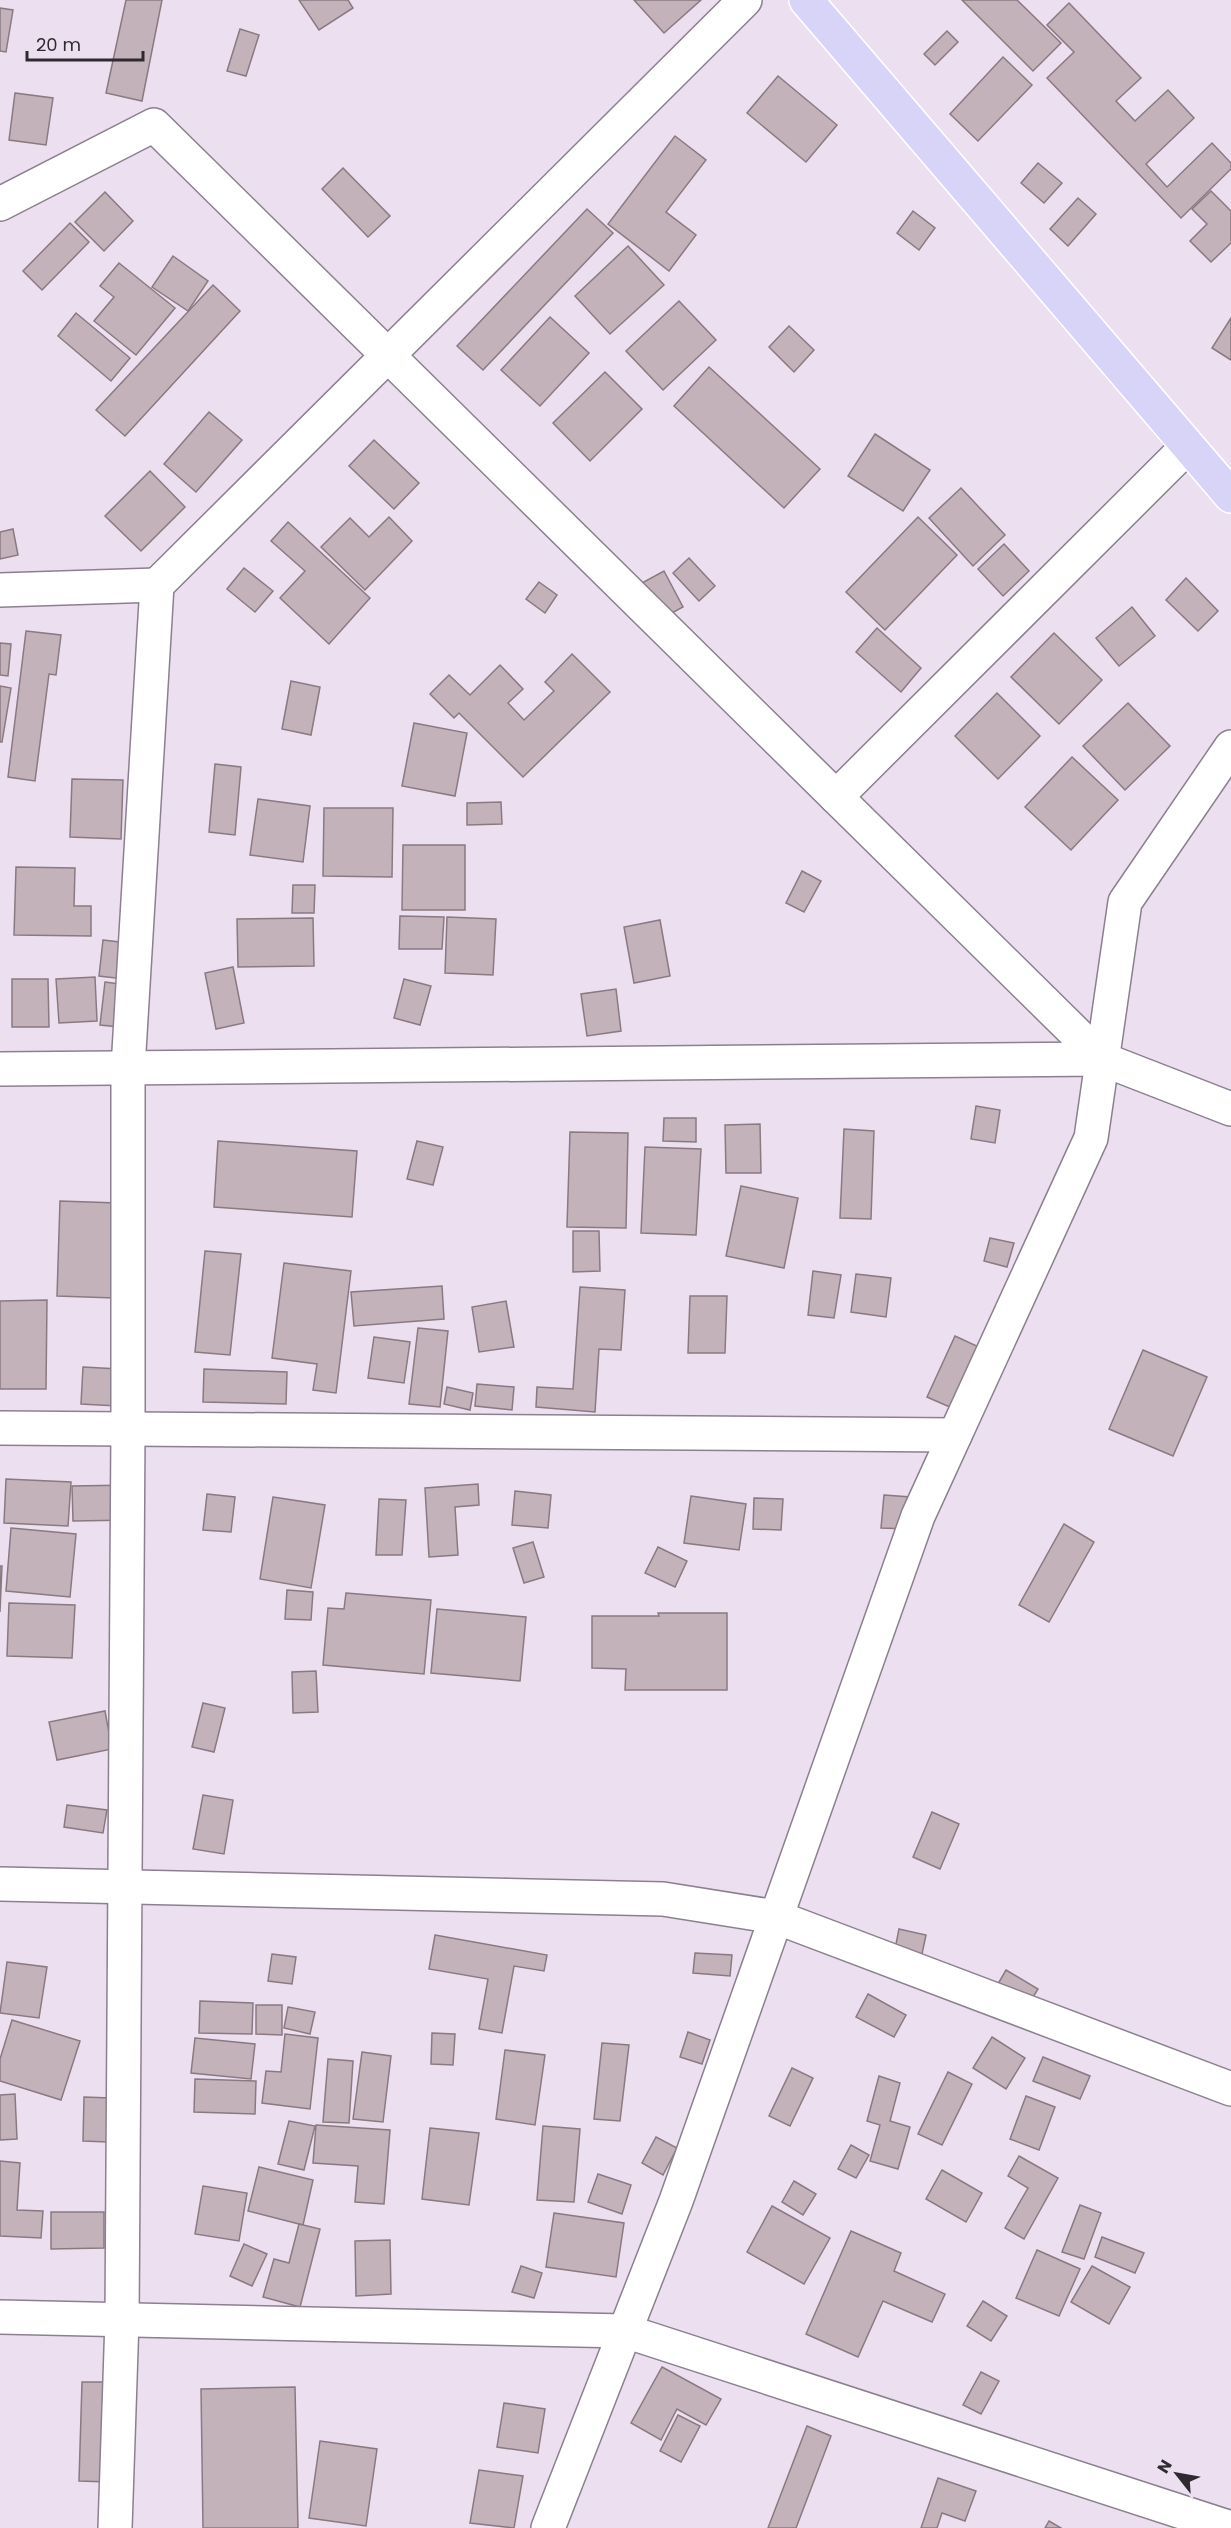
<svg xmlns="http://www.w3.org/2000/svg" width="1231" height="2528" font-family="Poppins,sans-serif">
	<style>
		.building { fill: #c4b2bb; stroke: #8b7982; stroke-width: 1.5 }
		.lines { fill: none; stroke-linecap: round; stroke-linejoin: round }
		.minor-casing { stroke: #8b808e; stroke-width: 36 }
		.trunk-casing { stroke: #fff; stroke-width: 36 }
		.minor { stroke: #fff; stroke-width: 33 }
		.trunk { stroke: #d8d4f8; stroke-width: 33 }
	</style>
	<rect width="100%" height="100%" fill="#ece0f0"/>
	<g class="building">
		<polygon points="126,0 162,0 142,101 106,93"/>
		<polygon points="299,0 348,0 353,8 319,30"/>
		<polygon points="634,0 701,0 664,33"/>
		<polygon points="962,0 1017,0 1061,43 1033,71"/>
		<polygon points="1069,3 1141,78 1116,101 1135,121 1168,90 1194,118 1146,164 1167,187 1212,143 1231,163 1231,169 1181,218 1047,78 1074,52 1047,25"/>
		<polygon points="0,8 13,10 6,52 0,51"/>
		<polygon points="240,29 259,35 246,76 227,71"/>
		<polygon points="947,31 958,42 935,65 924,54"/>
		<polygon points="1003,57 1032,85 978,141 950,114"/>
		<polygon points="778,76 837,125 806,162 747,113"/>
		<polygon points="15,93 53,98 46,145 9,140"/>
		<polygon points="675,136 706,160 666,212 696,235 669,271 608,224"/>
		<polygon points="1038,163 1062,183 1044,203 1021,183"/>
		<polygon points="343,168 390,216 368,237 322,189"/>
		<polygon points="1211,191 1231,211 1231,243 1211,262 1190,241 1207,224 1192,209"/>
		<polygon points="105,192 133,221 104,251 75,222"/>
		<polygon points="1078,198 1096,214 1068,246 1050,229"/>
		<polygon points="587,209 613,233 483,370 457,346"/>
		<polygon points="913,211 935,228 919,250 897,233"/>
		<polygon points="70,223 89,242 42,290 23,271"/>
		<polygon points="628,246 664,285 610,334 575,296"/>
		<polygon points="173,256 208,281 188,311 152,287"/>
		<polygon points="119,263 175,308 136,355 94,321 114,297 100,286"/>
		<polygon points="213,285 240,311 125,436 96,410"/>
		<polygon points="679,301 716,340 663,390 626,351"/>
		<polygon points="76,313 130,358 111,381 58,336"/>
		<polygon points="550,317 589,353 540,406 501,370"/>
		<polygon points="1231,318 1231,360 1212,348"/>
		<polygon points="789,326 814,350 794,372 769,347"/>
		<polygon points="709,367 820,469 784,508 674,406"/>
		<polygon points="605,372 642,409 590,461 553,423"/>
		<polygon points="209,412 242,440 196,492 164,464"/>
		<polygon points="875,434 930,470 903,511 848,476"/>
		<polygon points="374,440 419,483 394,509 349,466"/>
		<polygon points="150,471 185,507 141,551 105,516"/>
		<polygon points="961,488 1005,535 973,566 929,518"/>
		<polygon points="389,517 412,541 365,590 321,547 350,518 369,537"/>
		<polygon points="918,517 957,555 885,630 846,592"/>
		<polygon points="288,522 370,598 329,644 280,598 305,571 271,541"/>
		<polygon points="13,529 18,555 0,559 0,532"/>
		<polygon points="1004,544 1029,571 1003,596 978,569"/>
		<polygon points="689,558 715,586 699,601 673,573"/>
		<polygon points="244,568 273,591 255,612 227,589"/>
		<polygon points="664,571 683,607 648,626 629,590"/>
		<polygon points="1186,578 1218,611 1198,631 1166,600"/>
		<polygon points="539,582 557,595 545,613 526,599"/>
		<polygon points="1132,607 1155,636 1119,666 1096,638"/>
		<polygon points="877,628 921,668 901,692 856,652"/>
		<polygon points="26,631 61,635 56,675 49,674 35,781 8,777"/>
		<polygon points="1054,633 1102,680 1059,724 1011,677"/>
		<polygon points="0,643 11,644 8,676 0,675"/>
		<polygon points="572,654 610,692 523,777 459,713 454,718 430,694 449,675 470,695 500,665 523,689 508,703 524,720 554,691 545,682"/>
		<polygon points="291,681 320,687 311,735 282,729"/>
		<polygon points="0,686 11,688 2,742 0,742"/>
		<polygon points="997,693 1040,736 998,779 955,736"/>
		<polygon points="1128,703 1170,746 1125,790 1083,746"/>
		<polygon points="414,723 467,733 455,796 402,786"/>
		<polygon points="1072,757 1118,800 1071,850 1025,807"/>
		<polygon points="215,764 241,767 235,835 209,832"/>
		<polygon points="72,779 123,780 121,839 70,837"/>
		<polygon points="258,799 310,806 303,862 250,855"/>
		<polygon points="501,802 502,824 467,825 467,803"/>
		<polygon points="324,808 393,808 392,877 323,876"/>
		<polygon points="403,845 465,845 465,910 402,910"/>
		<polygon points="16,867 75,868 74,906 91,906 91,936 14,935"/>
		<polygon points="802,871 821,881 804,912 786,903"/>
		<polygon points="293,885 315,885 314,913 292,913"/>
		<polygon points="400,916 444,917 442,949 399,949"/>
		<polygon points="447,917 496,919 493,975 445,973"/>
		<polygon points="313,918 314,966 238,967 237,919"/>
		<polygon points="660,920 670,976 634,983 624,927"/>
		<polygon points="103,940 128,943 124,979 99,976"/>
		<polygon points="233,967 244,1023 216,1029 205,973"/>
		<polygon points="95,977 97,1021 59,1023 56,979"/>
		<polygon points="12,979 48,979 49,1027 12,1027"/>
		<polygon points="404,979 431,986 420,1025 394,1018"/>
		<polygon points="105,982 134,986 129,1028 100,1025"/>
		<polygon points="616,989 621,1031 587,1036 581,994"/>
		<polygon points="976,1106 1000,1110 995,1143 971,1139"/>
		<polygon points="664,1118 696,1118 696,1142 663,1141"/>
		<polygon points="760,1124 761,1173 726,1173 725,1125"/>
		<polygon points="844,1129 874,1131 871,1219 840,1218"/>
		<polygon points="570,1132 628,1133 626,1228 567,1227"/>
		<polygon points="218,1141 357,1151 352,1217 214,1207"/>
		<polygon points="417,1141 443,1147 433,1185 407,1179"/>
		<polygon points="645,1147 701,1149 696,1235 641,1233"/>
		<polygon points="741,1186 798,1198 784,1268 726,1256"/>
		<polygon points="60,1201 118,1203 114,1298 57,1296"/>
		<polygon points="573,1231 599,1231 600,1271 573,1272"/>
		<polygon points="990,1238 1014,1243 1007,1267 984,1261"/>
		<polygon points="205,1251 241,1254 230,1355 195,1352"/>
		<polygon points="284,1263 351,1271 336,1393 313,1390 317,1364 272,1358"/>
		<polygon points="813,1271 841,1275 834,1318 808,1315"/>
		<polygon points="856,1274 891,1278 886,1317 851,1312"/>
		<polygon points="442,1286 444,1319 354,1326 351,1292"/>
		<polygon points="580,1287 625,1290 621,1350 599,1349 595,1412 536,1407 537,1387 573,1389"/>
		<polygon points="690,1296 727,1296 725,1353 688,1353"/>
		<polygon points="47,1300 46,1389 0,1389 0,1301"/>
		<polygon points="506,1301 514,1347 479,1352 472,1307"/>
		<polygon points="418,1328 448,1331 440,1407 409,1404"/>
		<polygon points="955,1336 979,1347 952,1408 927,1397"/>
		<polygon points="374,1337 410,1342 404,1383 368,1378"/>
		<polygon points="1143,1350 1207,1377 1173,1456 1109,1429"/>
		<polygon points="83,1367 119,1369 117,1406 81,1404"/>
		<polygon points="204,1369 287,1372 286,1404 203,1402"/>
		<polygon points="477,1384 514,1387 512,1410 475,1406"/>
		<polygon points="447,1387 473,1393 470,1410 444,1404"/>
		<polygon points="6,1479 71,1482 68,1526 4,1523"/>
		<polygon points="478,1484 479,1505 455,1507 458,1555 429,1557 425,1488"/>
		<polygon points="132,1485 132,1520 73,1521 72,1486"/>
		<polygon points="515,1491 551,1495 548,1528 512,1525"/>
		<polygon points="207,1494 235,1497 231,1532 203,1530"/>
		<polygon points="884,1495 911,1497 908,1529 881,1528"/>
		<polygon points="691,1496 746,1504 739,1550 684,1543"/>
		<polygon points="273,1497 325,1505 311,1588 260,1579"/>
		<polygon points="754,1498 783,1499 781,1530 753,1529"/>
		<polygon points="379,1499 406,1500 402,1555 376,1555"/>
		<polygon points="1064,1524 1094,1542 1049,1622 1019,1605"/>
		<polygon points="11,1528 76,1534 70,1597 6,1591"/>
		<polygon points="533,1542 544,1577 524,1583 513,1548"/>
		<polygon points="658,1547 687,1561 675,1587 645,1573"/>
		<polygon points="0,1566 2,1566 0,1612"/>
		<polygon points="287,1590 313,1592 311,1620 285,1619"/>
		<polygon points="346,1593 431,1600 424,1674 323,1665 328,1608 344,1609"/>
		<polygon points="9,1603 75,1605 72,1658 7,1656"/>
		<polygon points="437,1609 526,1617 520,1681 431,1673"/>
		<polygon points="658,1613 727,1613 727,1690 625,1690 626,1669 592,1668 592,1616 659,1616"/>
		<polygon points="316,1671 318,1712 293,1713 292,1672"/>
		<polygon points="203,1703 225,1708 214,1752 192,1747"/>
		<polygon points="105,1711 112,1749 57,1760 49,1722"/>
		<polygon points="203,1795 233,1800 224,1854 193,1849"/>
		<polygon points="67,1805 107,1810 103,1833 64,1827"/>
		<polygon points="932,1812 959,1824 940,1869 913,1857"/>
		<polygon points="899,1929 926,1935 922,1954 895,1949"/>
		<polygon points="435,1935 547,1955 544,1971 514,1966 502,2033 479,2029 488,1979 429,1969"/>
		<polygon points="695,1953 732,1955 730,1976 693,1973"/>
		<polygon points="272,1954 296,1957 292,1984 268,1981"/>
		<polygon points="7,1962 47,1967 39,2018 0,2013"/>
		<polygon points="1006,1970 1038,1989 1027,2007 995,1989"/>
		<polygon points="868,1994 906,2015 894,2037 856,2017"/>
		<polygon points="200,2001 253,2003 252,2034 199,2033"/>
		<polygon points="256,2005 282,2005 282,2035 256,2034"/>
		<polygon points="288,2007 315,2012 310,2034 284,2028"/>
		<polygon points="12,2020 80,2041 61,2100 0,2081 0,2059"/>
		<polygon points="688,2032 710,2040 702,2064 680,2057"/>
		<polygon points="432,2033 455,2034 453,2065 431,2064"/>
		<polygon points="285,2034 318,2038 310,2109 262,2103 266,2071 281,2072"/>
		<polygon points="992,2037 1025,2058 1006,2089 973,2068"/>
		<polygon points="195,2038 255,2044 251,2079 191,2073"/>
		<polygon points="602,2043 629,2045 620,2121 594,2119"/>
		<polygon points="505,2050 545,2055 535,2125 496,2119"/>
		<polygon points="362,2052 391,2056 383,2122 353,2119"/>
		<polygon points="1043,2057 1090,2076 1080,2099 1033,2081"/>
		<polygon points="328,2059 353,2061 349,2123 323,2122"/>
		<polygon points="792,2068 813,2078 790,2126 769,2116"/>
		<polygon points="948,2072 972,2084 942,2145 918,2134"/>
		<polygon points="879,2076 900,2083 890,2121 910,2127 898,2169 870,2161 880,2125 867,2121"/>
		<polygon points="195,2079 256,2081 255,2114 194,2112"/>
		<polygon points="15,2094 17,2139 0,2140 0,2095"/>
		<polygon points="1026,2096 1055,2107 1039,2150 1010,2139"/>
		<polygon points="84,2097 110,2098 108,2142 83,2141"/>
		<polygon points="289,2121 315,2126 304,2170 278,2164"/>
		<polygon points="316,2125 390,2130 384,2204 355,2202 358,2166 313,2163"/>
		<polygon points="543,2126 580,2129 574,2202 537,2200"/>
		<polygon points="430,2128 479,2133 469,2205 422,2199"/>
		<polygon points="656,2137 677,2148 663,2175 642,2163"/>
		<polygon points="851,2145 869,2155 856,2178 838,2169"/>
		<polygon points="1019,2156 1058,2178 1024,2239 1005,2228 1028,2188 1008,2176"/>
		<polygon points="0,2161 20,2163 17,2210 43,2211 41,2238 0,2236"/>
		<polygon points="259,2167 313,2180 303,2225 248,2211"/>
		<polygon points="942,2170 982,2193 966,2222 926,2199"/>
		<polygon points="598,2174 631,2185 622,2214 588,2202"/>
		<polygon points="794,2181 816,2194 803,2215 782,2202"/>
		<polygon points="203,2186 247,2193 239,2241 195,2234"/>
		<polygon points="1080,2205 1101,2213 1084,2259 1062,2252"/>
		<polygon points="772,2206 830,2238 804,2284 747,2252"/>
		<polygon points="51,2212 104,2212 104,2248 51,2249"/>
		<polygon points="554,2213 624,2223 616,2277 546,2267"/>
		<polygon points="299,2224 320,2229 300,2307 263,2297 274,2259 289,2263"/>
		<polygon points="851,2231 901,2253 894,2271 945,2294 932,2322 883,2301 858,2357 806,2334"/>
		<polygon points="1102,2237 1144,2253 1135,2273 1095,2257"/>
		<polygon points="390,2240 391,2294 356,2296 355,2241"/>
		<polygon points="244,2244 267,2254 252,2286 230,2276"/>
		<polygon points="1037,2250 1080,2269 1059,2316 1016,2298"/>
		<polygon points="521,2266 542,2273 534,2298 512,2292"/>
		<polygon points="1092,2266 1130,2287 1109,2324 1071,2302"/>
		<polygon points="983,2301 1007,2316 991,2341 967,2326"/>
		<polygon points="662,2367 721,2399 706,2425 677,2409 661,2440 631,2423"/>
		<polygon points="981,2372 999,2381 981,2414 963,2405"/>
		<polygon points="82,2382 111,2382 108,2482 79,2481"/>
		<polygon points="295,2387 298,2528 203,2528 201,2389"/>
		<polygon points="504,2403 545,2409 538,2453 497,2447"/>
		<polygon points="678,2415 700,2426 681,2462 660,2451"/>
		<polygon points="807,2426 831,2436 796,2528 768,2528"/>
		<polygon points="320,2441 377,2449 366,2526 309,2518"/>
		<polygon points="479,2470 523,2476 514,2528 470,2523"/>
		<polygon points="938,2478 976,2491 965,2521 942,2513 937,2528 921,2528"/>
		<polygon points="1049,2521 1061,2528 1045,2528"/>
	</g>
	<g class="lines">
		<defs>
			<g id="minor">
				<polyline points="0,204 154,125 1102,1059"/>
				<polyline points="0,590 157,585"/>
				<polyline points="836,797 1188,446"/>
				<polyline points="0,1069 1102,1059 1231,1109"/>
				<polyline points="0,1428 955,1435"/>
				<polyline points="0,1884 663,1899 776,1917 1231,2089"/>
				<polyline points="0,2317 625,2331 1231,2528"/>
				<polyline points="115,2528 122,2320 128,1430 128,1068 157,585 745,0"/>
				<polyline points="548,2528 676,2201 918,1516 1091,1138 1125,902 1231,747"/>
			</g>
			<polyline id="trunk" points="806,0 1231,496"/>
		</defs>
		<use href="#minor" class="minor-casing"/>
		<use href="#trunk" class="trunk-casing"/>
		<use href="#minor" class="minor"/>
		<use href="#trunk" class="trunk"/>
	</g>
	<g transform="translate(1177 2474) rotate(301)" stroke="#ece0f0" stroke-width="4.5" paint-order="stroke">
	<path d="M0-4.5L10 22L0 15L-10 22Z" fill="#2e2a30"/>
	<text y="-9" font-size="16" font-weight="bold" text-anchor="middle" fill="#2e2a30">N</text>
	</g>
	<path d="M27 51v9h116v-9" fill="none" stroke="#2e2a30" stroke-width="3"/>
	<text x="36" y="51" font-size="18" fill="#2e2a30" stroke="#ece0f0" stroke-width="4.5" paint-order="stroke">20 m</text>
</svg>
